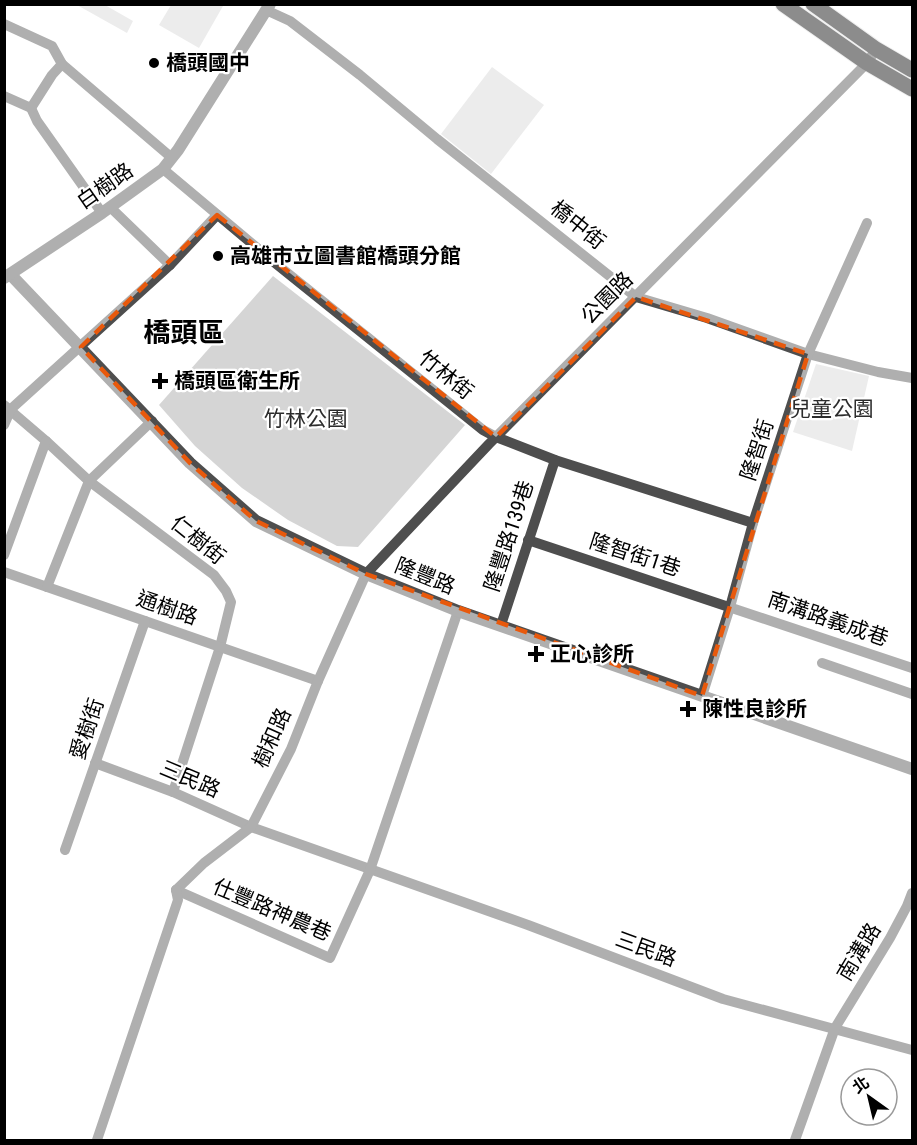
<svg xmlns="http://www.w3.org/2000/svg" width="917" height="1145" font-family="'Roboto Condensed','Noto Sans TC',sans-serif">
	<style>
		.green { fill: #d5d5d5 }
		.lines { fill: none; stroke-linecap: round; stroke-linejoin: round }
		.primary-casing { stroke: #dbdbdb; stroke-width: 17 }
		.minor { stroke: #4e4e4e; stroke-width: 10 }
		.tertiary { stroke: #4e4e4e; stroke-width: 12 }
		.primary { stroke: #000; stroke-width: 15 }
		.marked { fill: none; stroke: #e8590c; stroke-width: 4.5; stroke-dasharray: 12 8; stroke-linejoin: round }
		.poi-dot { fill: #000; stroke: #fff; stroke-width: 2 }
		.labels { text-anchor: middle; stroke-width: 4.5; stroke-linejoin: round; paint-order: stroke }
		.poi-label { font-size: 21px; font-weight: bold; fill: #000; stroke: #fff; text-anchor: start }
		.street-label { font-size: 21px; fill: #000; stroke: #fff }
		.park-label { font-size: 21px; fill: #2c2c2c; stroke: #fff }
		.district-label { font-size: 27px; font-weight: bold; fill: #000; stroke: #fff }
	</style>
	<rect width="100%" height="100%" fill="#fff"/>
	<g class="green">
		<polygon points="220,4 223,6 199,48 159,25 171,5"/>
		<polygon points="77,5 105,5 133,21 127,33"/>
		<polygon points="492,67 544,105 491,174 441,134"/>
		<polygon points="273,276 465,425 358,547 337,546 288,520 242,488 195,446 159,405"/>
		<polygon points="816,364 869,376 852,451 793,432"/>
	</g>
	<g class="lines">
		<defs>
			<g id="primary">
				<polyline points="783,4 867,63 912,89"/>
				<polyline points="813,4 876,49 912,70"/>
			</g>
		</defs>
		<use href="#primary" class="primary-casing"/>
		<g class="minor">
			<polyline points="266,10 290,21 360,75 437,139 636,297 707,318 808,354 878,372 912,378"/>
			<polyline points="4,24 52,46 62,64 172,158"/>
			<polyline points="4,96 31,108 37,121 102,213"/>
			<polyline points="31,108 52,75 62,64"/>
			<polyline points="163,169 275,263 483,430 496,437 555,460 753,523"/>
			<polyline points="110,207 170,265"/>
			<polyline points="4,405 46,441 89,481 214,575 226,591 231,602 220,647 173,792"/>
			<polyline points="4,425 11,409 170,265 217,215"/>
			<polyline points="528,540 912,668"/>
			<polyline points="4,555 46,441"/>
			<polyline points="4,572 318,681"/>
			<polyline points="47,587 89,481 152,421"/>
			<polyline points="501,625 555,460"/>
			<polyline points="822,663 912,694"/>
			<polyline points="702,696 730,607 753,523 808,354 867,223"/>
			<polyline points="95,763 173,792 251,827 528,925 723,999 912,1050"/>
			<polyline points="65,850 145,621"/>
			<polyline points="176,890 204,863 251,827 291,749 318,681 366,574 489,444 867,63 876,49"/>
			<polyline points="176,890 330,958 370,870 458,611"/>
			<polyline points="97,1140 178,900 176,890"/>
			<polyline points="795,1140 835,1028 890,938 907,906 912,893"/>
		</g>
		<g class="tertiary">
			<polyline points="11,275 190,463 256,521 366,574 458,611 912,769"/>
			<polyline points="4,278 102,213 163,169 178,150 270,4"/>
		</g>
		<use href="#primary" class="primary"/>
	</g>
	<path d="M0 0H917V1145H0ZM217 215 496 437 636 297 808 354 702 696 366 574 256 521 190 463 81 347Z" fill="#fff" fill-opacity=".55" fill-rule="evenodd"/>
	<path class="marked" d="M217 215 496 437 636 297 808 354 702 696 366 574 256 521 190 463 81 347Z"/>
	<g class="poi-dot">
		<circle cx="154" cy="63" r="6"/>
		<circle cx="218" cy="256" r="6"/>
		<path d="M157 372h6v6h6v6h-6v6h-6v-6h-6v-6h6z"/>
		<path d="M533 645h6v6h6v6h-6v6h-6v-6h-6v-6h6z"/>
		<path d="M685 700h6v6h6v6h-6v6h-6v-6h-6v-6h6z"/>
	</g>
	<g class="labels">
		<g class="poi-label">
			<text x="166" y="70">橋頭國中</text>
			<text x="230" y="263">高雄市立圖書館橋頭分館</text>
			<text x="174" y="388">橋頭區衛生所</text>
			<text x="550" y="661">正心診所</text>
			<text x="702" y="716">陳性良診所</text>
		</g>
		<g class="street-label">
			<text transform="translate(105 186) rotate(-35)" y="7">白樹路</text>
			<text transform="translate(578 225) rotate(39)" y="7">橋中街</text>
			<text transform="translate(607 298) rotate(-45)" y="7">公園路</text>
			<text transform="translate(446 375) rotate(39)" y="7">竹林街</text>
			<text transform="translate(757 450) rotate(-72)" y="7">隆智街</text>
			<text transform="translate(509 536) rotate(-72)" y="7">隆豐路139巷</text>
			<text transform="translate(198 540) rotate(39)" y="7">仁樹街</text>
			<text transform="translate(635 555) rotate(18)" y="7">隆智街1巷</text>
			<text transform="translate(425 576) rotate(22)" y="7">隆豐路</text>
			<text transform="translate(167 608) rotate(19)" y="7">通樹路</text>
			<text transform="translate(828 619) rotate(19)" y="7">南溝路義成巷</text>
			<text transform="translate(87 729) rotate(-71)" y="7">愛樹街</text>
			<text transform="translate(272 738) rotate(-66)" y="7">樹和路</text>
			<text transform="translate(190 779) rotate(23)" y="7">三民路</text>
			<text transform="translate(272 910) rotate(23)" y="7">仕豐路神農巷</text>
			<text transform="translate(646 949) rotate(20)" y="7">三民路</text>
			<text transform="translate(859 952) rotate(-59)" y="7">南溝路</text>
		</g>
		<g class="park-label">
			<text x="832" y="416">兒童公園</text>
			<text x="306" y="426">竹林公園</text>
		</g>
		<g class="district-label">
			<text x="184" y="342">橋頭區</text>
		</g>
	</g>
	<rect width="917" height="1145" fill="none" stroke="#000000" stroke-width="12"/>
	<g transform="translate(869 1097) rotate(326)"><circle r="28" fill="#ffffff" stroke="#999999" stroke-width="1.5"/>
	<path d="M0-4.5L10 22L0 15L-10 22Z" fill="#000000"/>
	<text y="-9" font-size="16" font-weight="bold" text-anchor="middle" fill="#000000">北</text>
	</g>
</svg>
